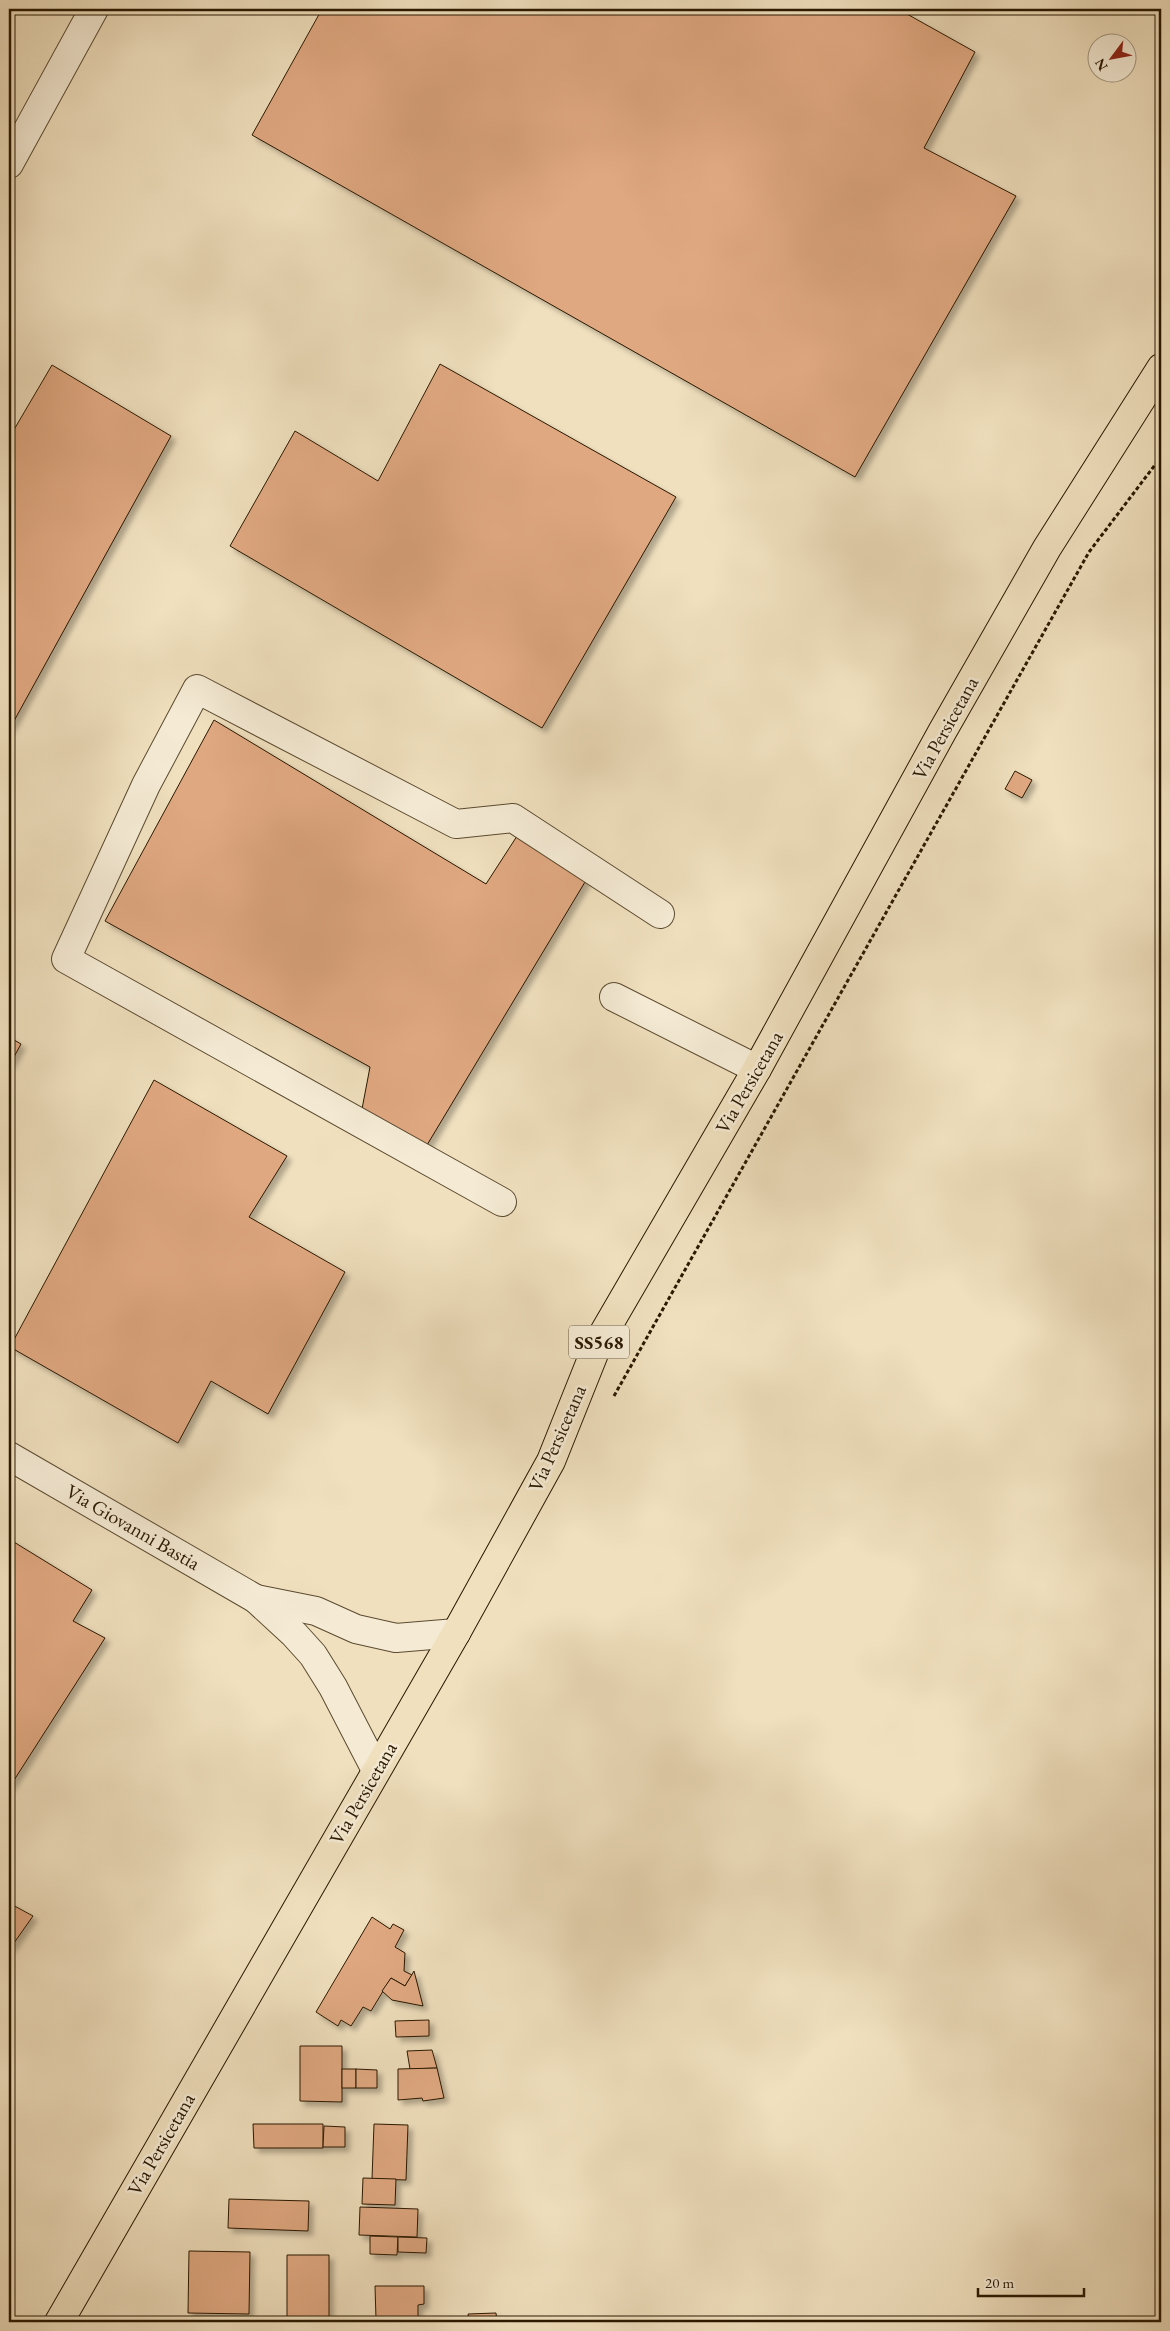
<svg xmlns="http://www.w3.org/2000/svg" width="1170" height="2331" font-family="'EB Garamond',serif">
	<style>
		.building { fill: #e0a881; stroke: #291800; filter: url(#shadow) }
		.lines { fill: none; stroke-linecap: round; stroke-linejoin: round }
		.minor-casing { stroke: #5b4a30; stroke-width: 30 }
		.major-casing { stroke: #291800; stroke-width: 30 }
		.path { stroke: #291800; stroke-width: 3; stroke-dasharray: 4 2.5; stroke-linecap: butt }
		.minor { stroke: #f5ebd5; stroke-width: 28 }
		.major { stroke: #f0e0be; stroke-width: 28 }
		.labels { text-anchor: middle; stroke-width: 5; stroke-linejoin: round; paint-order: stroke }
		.shield { fill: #f5ebd5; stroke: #665740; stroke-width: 1 }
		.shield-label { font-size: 19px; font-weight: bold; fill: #291800 }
		.street-label { font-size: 20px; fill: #291800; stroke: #f5ebd5 }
	</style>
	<defs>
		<filter id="shadow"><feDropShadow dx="4.5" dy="4.5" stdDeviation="2.5" flood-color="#0004"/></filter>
	</defs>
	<rect width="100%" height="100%" fill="#f0e0be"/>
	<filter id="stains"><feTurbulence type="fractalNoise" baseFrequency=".004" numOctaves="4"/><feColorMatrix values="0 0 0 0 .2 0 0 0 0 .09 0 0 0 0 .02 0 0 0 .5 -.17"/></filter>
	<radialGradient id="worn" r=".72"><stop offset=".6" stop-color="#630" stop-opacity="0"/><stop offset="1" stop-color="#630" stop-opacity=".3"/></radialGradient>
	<g class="building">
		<polygon points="322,9 898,9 975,52 924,148 1016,196 855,477 252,135"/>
		<polygon points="440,364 676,497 542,728 230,546 295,431 378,481"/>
		<polygon points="52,365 171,436 9,730 9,431 12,433"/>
		<polygon points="214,720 486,884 519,833 591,872 424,1150 362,1109 370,1067 105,921"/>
		<polygon points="1015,771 1032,780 1022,798 1005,789"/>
		<polygon points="9,1037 21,1044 9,1066"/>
		<polygon points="154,1080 287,1156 249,1217 345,1272 268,1414 211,1381 178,1443 10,1347"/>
		<polygon points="9,1539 92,1590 73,1621 105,1638 9,1788"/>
		<polygon points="9,1903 33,1916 9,1950"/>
		<polygon points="372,1917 390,1929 393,1924 404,1930 395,1947 405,1953 404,1971 412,1975 405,1986 391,1978 371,2011 363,2007 351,2026 341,2020 338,2026 316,2012"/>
		<polygon points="414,1971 423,2006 392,2000 382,1991 391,1978 405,1986"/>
		<polygon points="429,2020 429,2036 396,2037 395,2021"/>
		<polygon points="300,2046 342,2046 342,2102 300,2101"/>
		<polygon points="432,2050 437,2068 410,2069 407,2051"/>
		<polygon points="437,2068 444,2098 423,2101 422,2098 398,2100 398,2069"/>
		<rect x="342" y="2069" width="14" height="19"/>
		<polygon points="356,2069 377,2070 377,2088 356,2088"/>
		<polygon points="253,2124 323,2124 323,2148 254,2148"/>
		<polygon points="374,2124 408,2125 406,2180 372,2179"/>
		<polygon points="324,2126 345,2127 345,2147 323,2147"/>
		<polygon points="363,2178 396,2179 395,2205 362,2204"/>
		<polygon points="229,2199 309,2201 308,2231 228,2228"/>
		<polygon points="360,2207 418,2209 417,2237 359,2235"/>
		<polygon points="370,2236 398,2237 397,2255 370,2254"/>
		<polygon points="398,2237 427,2238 426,2253 398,2252"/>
		<polygon points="189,2251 250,2252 249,2314 188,2313"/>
		<polygon points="287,2255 329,2255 329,2318 287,2317"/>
		<polygon points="375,2286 424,2286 424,2304 418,2305 418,2319 376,2319"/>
		<polygon points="496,2313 497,2322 469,2322 468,2314"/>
	</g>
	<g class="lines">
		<defs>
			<g id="minor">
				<polyline points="9,164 94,9"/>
				<polyline points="614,997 757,1069"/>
				<polyline points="502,1202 66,959 146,785 197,689 456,824 513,818 660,914"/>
				<polyline points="9,1456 256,1599 294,1634 313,1655 333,1687 376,1770"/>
				<polyline points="256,1599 316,1611 356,1629 396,1638 456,1633"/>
			</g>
			<polyline id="major" points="59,2322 456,1633 551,1461 599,1341 757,1069 942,732 1047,548 1161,368"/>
		</defs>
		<use href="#minor" class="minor-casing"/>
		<use href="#major" class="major-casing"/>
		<polyline class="path" points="614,1396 1089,552 1161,457"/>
		<use href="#minor" class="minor"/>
		<use href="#major" class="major"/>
	</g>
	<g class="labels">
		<rect class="shield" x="569" y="1325.5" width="60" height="33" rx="4"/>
		<g class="shield-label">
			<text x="599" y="1349">SS568</text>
		</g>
		<g class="street-label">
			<text transform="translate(945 728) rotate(-61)" y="7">Via Persicetana</text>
			<text transform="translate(749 1082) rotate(-60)" y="7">Via Persicetana</text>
			<text transform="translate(557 1438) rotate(-66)" y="7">Via Persicetana</text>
			<text transform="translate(133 1527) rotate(30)" y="7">Via Giovanni Bastia</text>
			<text transform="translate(363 1793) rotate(-60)" y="7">Via Persicetana</text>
			<text transform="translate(161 2144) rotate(-60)" y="7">Via Persicetana</text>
		</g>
	</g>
	<rect width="1170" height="2331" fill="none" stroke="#f0e0be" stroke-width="30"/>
	<rect x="10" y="10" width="1150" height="2311" fill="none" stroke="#291800" stroke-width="2.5"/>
	<rect x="15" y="15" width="1140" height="2301" fill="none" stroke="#291800"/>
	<g transform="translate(1112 58) rotate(238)"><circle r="24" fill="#f5ebd5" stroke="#a39780"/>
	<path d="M0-4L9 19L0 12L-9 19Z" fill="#8f2418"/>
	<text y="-8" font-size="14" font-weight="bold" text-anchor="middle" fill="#291800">N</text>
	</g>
	<path d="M978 2288v8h106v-8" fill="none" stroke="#291800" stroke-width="2.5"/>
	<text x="985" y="2288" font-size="15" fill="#291800" stroke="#f5ebd5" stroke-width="4" paint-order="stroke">20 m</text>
	<rect width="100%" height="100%" filter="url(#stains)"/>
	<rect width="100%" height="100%" fill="url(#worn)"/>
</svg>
